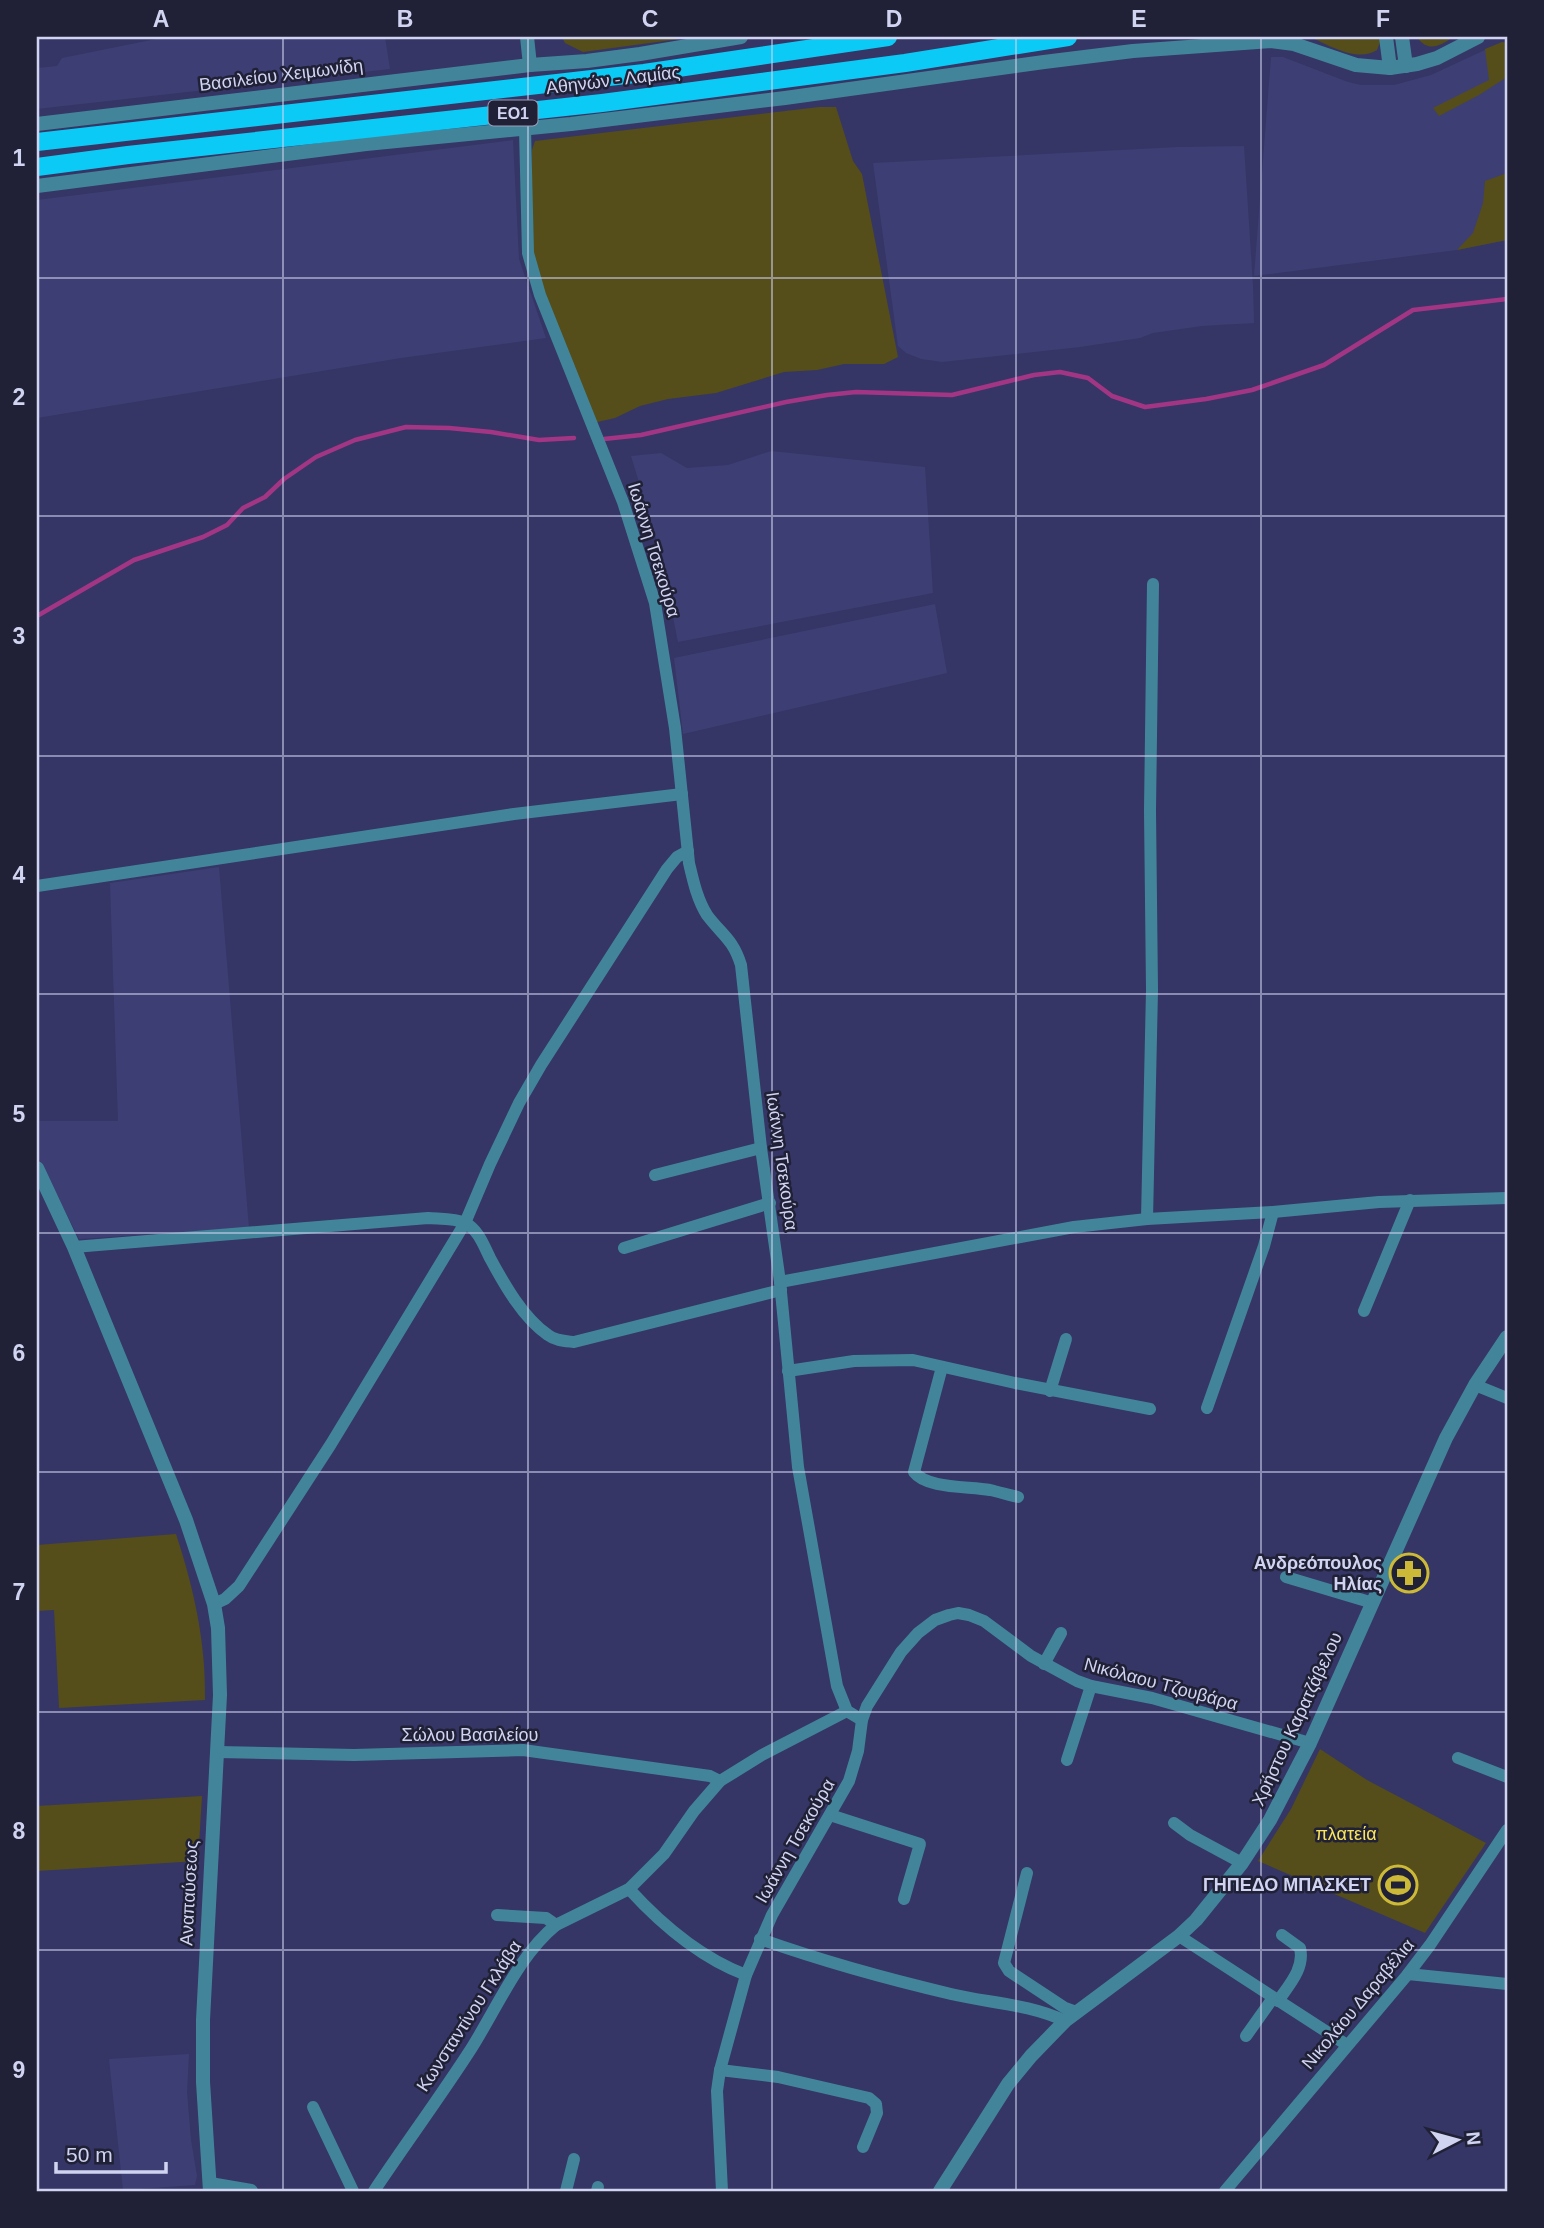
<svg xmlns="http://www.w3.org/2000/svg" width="1544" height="2228" font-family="Helvetica,sans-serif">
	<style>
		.built { fill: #3d3e74 }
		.green { fill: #554d1a }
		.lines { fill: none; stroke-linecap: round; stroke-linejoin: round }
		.stream { stroke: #a23684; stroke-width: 4.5 }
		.minor { stroke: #42859a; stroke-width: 12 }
		.tertiary { stroke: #42859a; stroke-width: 14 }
		.primary { stroke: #0bcbf6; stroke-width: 18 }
		.grid { fill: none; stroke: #d1d4f1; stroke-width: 2; stroke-opacity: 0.55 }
		.labels { text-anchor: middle; stroke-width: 5; stroke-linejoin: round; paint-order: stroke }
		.shield { fill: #202136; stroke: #9c9eb9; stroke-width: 2 }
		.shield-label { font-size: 16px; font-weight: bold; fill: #d1d4f1 }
		.street-label { font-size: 18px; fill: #d1d4f1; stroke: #202136 }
		.poi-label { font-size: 18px; font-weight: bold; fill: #d1d4f1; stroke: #202136; text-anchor: end }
		.park-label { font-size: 18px; fill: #fae458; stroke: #202136 }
		.neatline { fill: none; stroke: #d1d4f1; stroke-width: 2.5 }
		.grid-label { font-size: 23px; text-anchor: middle; font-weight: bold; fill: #d1d4f1 }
	</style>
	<rect width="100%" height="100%" fill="#353665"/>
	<g class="built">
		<polygon points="166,37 385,37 390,69 37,109 37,68 57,66 62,58"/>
		<polygon points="1502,42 1507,43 1507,240 1457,250 1254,276 1271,57 1283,57 1348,82 1361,85 1394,85 1431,75"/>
		<polygon points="513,140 519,259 546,338 401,358 37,418 37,200"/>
		<polygon points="1244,146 1253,285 1254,323 1202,326 1153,333 1140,338 1080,347 942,362 921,359 906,353 898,346 873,163 1178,147"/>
		<polygon points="771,451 925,467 933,593 678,642 659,548 631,456 661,453 687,468 728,465"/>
		<polygon points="935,604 947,673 683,734 674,658"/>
		<polygon points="219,867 249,1228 79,1239 37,1155 37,1121 118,1121 110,883"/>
		<polygon points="189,2054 187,2092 191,2140 197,2176 195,2185 123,2190 109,2059"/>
	</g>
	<g class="green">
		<polygon points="562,37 694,37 583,52 565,43"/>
		<path d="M1310 37H1382L1377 50C1357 63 1329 45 1310 37Z"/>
		<path d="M1417 37H1453C1440 46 1428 53 1417 37Z"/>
		<polygon points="1502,42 1507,43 1507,77 1479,95 1439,116 1433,108 1489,80 1485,49"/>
		<polygon points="819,107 836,107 853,161 862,174 898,357 884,364 844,364 817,370 784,372 716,393 668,399 640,406 615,418 593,423 537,277 531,232 532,150 535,141"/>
		<polygon points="1507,173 1507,240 1457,250 1473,233 1483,203 1485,181"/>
		<path d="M176 1534C194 1589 206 1642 205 1700L59 1708 54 1610 37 1611V1545Z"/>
		<polygon points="1320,1749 1367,1780 1486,1843 1425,1933 1258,1861 1291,1809"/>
		<polygon points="202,1796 198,1861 37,1871 37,1806"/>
	</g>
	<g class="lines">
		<g class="stream">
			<polyline points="604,439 641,435 786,402 827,395 856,392 952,395 1034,375 1060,372 1088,378 1112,396 1145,407 1206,399 1252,390 1324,365 1413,310 1507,299"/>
			<polyline points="37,616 134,560 203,537 227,525 243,508 265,497 284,479 316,457 355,440 406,427 449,428 491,432 539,440 574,438"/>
		</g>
		<g class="minor">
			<path d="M525 129 528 253 540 295 623 502 655 603 675 728 689 863C693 880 697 899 707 915 722 935 733 939 741 965L761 1148 780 1282 798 1467 837 1686 847 1711 862 1720"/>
			<polyline points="37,886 514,814 682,794"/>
			<polyline points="655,1175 761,1148"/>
			<polyline points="1147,1219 1152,990 1150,811 1153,584"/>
			<path d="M74 1247 428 1218C439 1219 455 1218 465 1223 478 1229 484 1246 490 1258 504 1284 523 1318 548 1335 556 1341 565 1341 574 1342L781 1290"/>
			<polyline points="624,1248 770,1203"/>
			<polyline points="780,1282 1074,1227 1147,1219 1273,1212 1379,1202 1507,1198"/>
			<polyline points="1364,1311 1410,1200"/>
			<path d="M942 1367 914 1472C927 1489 969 1486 990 1490 999 1492 1009 1495 1018 1497"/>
			<polyline points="788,1371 854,1361 913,1360 1015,1383 1150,1409"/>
			<polyline points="1475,1385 1507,1398"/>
			<polyline points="1050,1391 1066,1339"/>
			<polyline points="1207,1408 1264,1246 1273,1212"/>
			<polyline points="1286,1577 1373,1603"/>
			<polyline points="214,1604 225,1599 239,1586 331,1444 465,1223 490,1164 519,1103 541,1065 667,869 677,857 688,851"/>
			<polyline points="1044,1664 1061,1633"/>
			<polyline points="217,1752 354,1755 523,1750 710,1776 720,1781"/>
			<polyline points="1458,1758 1507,1777"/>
			<polyline points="1067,1760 1091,1686"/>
			<polyline points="830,1815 920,1844 904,1899"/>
			<polyline points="1174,1823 1190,1835 1242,1863"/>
			<polyline points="1027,1873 1004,1963 1009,1971 1065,2008 1076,2012"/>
			<path d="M629 1889C661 1924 701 1958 746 1975"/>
			<polyline points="497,1915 546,1918 556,1925"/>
			<polyline points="1179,1936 1347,2045"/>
			<path d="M760 1939C822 1961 887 1979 951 1994 989 2003 1029 2004 1065 2021"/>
			<polyline points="1408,1974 1507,1984"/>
			<path d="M1278 2001C1289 1985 1305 1968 1300 1948L1282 1935"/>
			<polyline points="1246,2036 1273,1998"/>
			<polyline points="720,2070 778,2077 869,2098 876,2104 877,2113 863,2147"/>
			<polyline points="313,2107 353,2191"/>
			<path d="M374 2191C406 2143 440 2097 471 2049 497 2008 519 1955 556 1925L629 1889 664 1854 694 1811 720 1781 762 1755 847 1711"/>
			<polyline points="566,2191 574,2159"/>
			<polyline points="597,2191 598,2187"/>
			<polyline points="722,2191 717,2091 720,2070 746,1975 772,1915 849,1781 858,1751 862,1720 867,1706 901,1652 918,1633 935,1620 949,1615 958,1613 969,1615 984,1621 1031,1656 1077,1681 1091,1686 1152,1698 1310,1743"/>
			<polyline points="1225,2191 1408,1974 1430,1945 1507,1830"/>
		</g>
		<g class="tertiary">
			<polyline points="527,37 530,65"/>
			<polyline points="1386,37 1390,68"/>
			<polyline points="1402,37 1406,66"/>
			<polyline points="37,124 530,65 587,61 640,54 741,37"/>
			<polyline points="37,186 366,144 571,124 785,98 1044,62 1133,51 1271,41 1294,44 1356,65 1390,68 1417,64 1437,58 1478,37"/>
			<polyline points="37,1168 74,1247 186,1520 214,1604 218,1628 220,1695 203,2020 203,2082 210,2191"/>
			<polyline points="210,2184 251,2191"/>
			<polyline points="940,2191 1008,2084 1031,2056 1065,2021 1179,1936 1196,1920 1242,1863 1270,1820 1310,1743 1446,1438 1475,1385 1507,1337"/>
		</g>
		<g class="primary">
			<polyline points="37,142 644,73 888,37"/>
			<polyline points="37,167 128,155 602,103 905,63 1068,37"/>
		</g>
	</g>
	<path class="grid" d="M283 37V2191M528 37V2191M772 37V2191M1016 37V2191M1261 37V2191M37 278H1507M37 516H1507M37 756H1507M37 994H1507M37 1233H1507M37 1472H1507M37 1712H1507M37 1950H1507"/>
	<defs>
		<symbol id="pharmacy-ring" viewBox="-11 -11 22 22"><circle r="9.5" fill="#202136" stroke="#ccb938" stroke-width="1.5"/><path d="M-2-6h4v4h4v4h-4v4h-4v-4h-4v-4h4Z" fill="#ccb938"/></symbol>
		<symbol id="stadium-ring" viewBox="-11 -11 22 22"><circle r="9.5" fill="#202136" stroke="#ccb938" stroke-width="1.5"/><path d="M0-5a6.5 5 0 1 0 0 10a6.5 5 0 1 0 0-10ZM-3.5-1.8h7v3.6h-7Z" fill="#ccb938"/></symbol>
	</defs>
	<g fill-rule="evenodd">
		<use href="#pharmacy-ring" x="1387" y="1551" width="44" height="44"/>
		<use href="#stadium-ring" x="1376" y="1863" width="44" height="44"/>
	</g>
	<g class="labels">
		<rect class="shield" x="488.5" y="100.5" width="49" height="25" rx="5"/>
		<g class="shield-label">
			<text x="513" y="119">ΕΟ1</text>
		</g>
		<g class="street-label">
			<text transform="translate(281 75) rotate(-7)" y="6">Βασιλείου Χειμωνίδη</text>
			<text transform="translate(613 80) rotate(-7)" y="6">Αθηνών - Λαμίας</text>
			<text transform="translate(654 550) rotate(73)" y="6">Ιωάννη Τσεκούρα</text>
			<text transform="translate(782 1161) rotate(82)" y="6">Ιωάννη Τσεκούρα</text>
			<text transform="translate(1161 1684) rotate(15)" y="6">Νικόλαου Τζουβάρα</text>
			<text transform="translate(1297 1719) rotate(-65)" y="6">Χρήστου Καρατζάβελου</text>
			<text x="470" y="1741">Σώλου Βασιλείου</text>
			<text transform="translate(795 1841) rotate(-60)" y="6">Ιωάννη Τσεκούρα</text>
			<text transform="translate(189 1893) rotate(-87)" y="6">Αναπαύσεως</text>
			<text transform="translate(1358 2004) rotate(-50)" y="6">Νικολάου Δαραβέλια</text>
			<text transform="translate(469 2016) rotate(-57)" y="6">Κωνσταντίνου Γκλάβα</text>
		</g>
		<g class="poi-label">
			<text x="1382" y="1569">Ανδρεόπουλος<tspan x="1382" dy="21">Ηλίας</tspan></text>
			<text x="1371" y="1891">ΓΗΠΕΔΟ ΜΠΑΣΚΕΤ</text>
		</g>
		<g class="park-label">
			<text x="1346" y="1840">πλατεία</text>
		</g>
	</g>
	<rect width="1544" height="2228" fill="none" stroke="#202136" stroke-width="77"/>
	<g transform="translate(1457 2140) rotate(84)" stroke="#202136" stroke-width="5" paint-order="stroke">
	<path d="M0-5L12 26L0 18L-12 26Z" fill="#d1d4f1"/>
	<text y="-10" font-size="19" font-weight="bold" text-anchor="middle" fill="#d1d4f1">N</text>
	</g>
	<path d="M56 2162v10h110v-10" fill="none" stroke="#d1d4f1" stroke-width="3.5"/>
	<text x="66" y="2162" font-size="21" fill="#d1d4f1" stroke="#202136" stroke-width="5" paint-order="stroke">50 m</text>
	<rect x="38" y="38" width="1468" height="2152" class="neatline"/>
	<g class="grid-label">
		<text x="161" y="27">A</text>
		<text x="405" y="27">B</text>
		<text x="650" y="27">C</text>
		<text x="894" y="27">D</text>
		<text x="1139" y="27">E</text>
		<text x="1383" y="27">F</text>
		<text x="19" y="166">1</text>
		<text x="19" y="405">2</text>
		<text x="19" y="644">3</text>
		<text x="19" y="883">4</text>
		<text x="19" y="1122">5</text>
		<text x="19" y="1361">6</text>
		<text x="19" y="1600">7</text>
		<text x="19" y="1839">8</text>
		<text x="19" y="2078">9</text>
	</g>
</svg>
